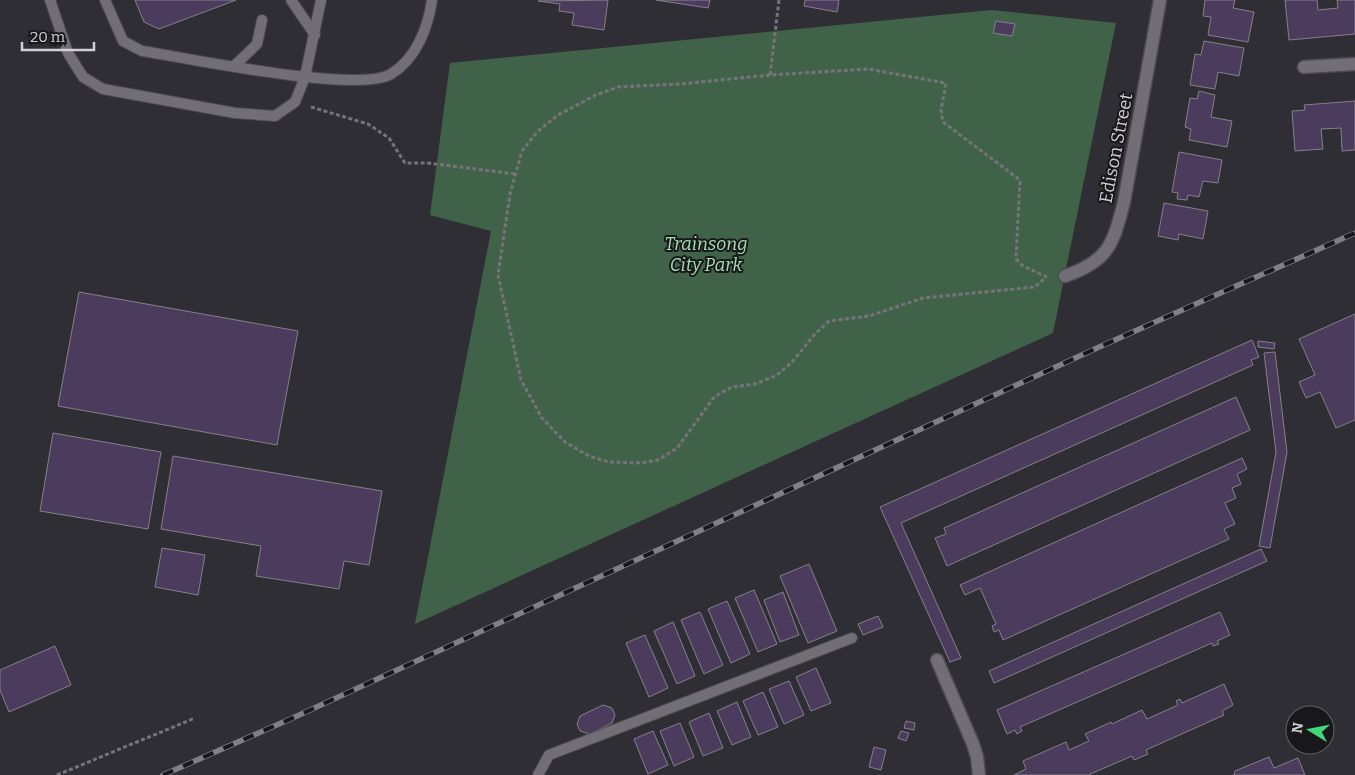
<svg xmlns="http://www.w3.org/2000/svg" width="1355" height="775" font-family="Bitter,serif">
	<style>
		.green { fill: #406249 }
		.building { fill: #4b3c5e; stroke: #848189 }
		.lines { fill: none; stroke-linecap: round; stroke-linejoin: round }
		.service-casing { stroke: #4c4a50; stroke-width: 12 }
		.minor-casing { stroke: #4c4a50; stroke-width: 15 }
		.path { stroke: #76747a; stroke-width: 3; stroke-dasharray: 4 2.5; stroke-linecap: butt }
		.service { stroke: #716e76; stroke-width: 10 }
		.minor { stroke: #716e76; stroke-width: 12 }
		.rail-casing { stroke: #817f85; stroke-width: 5.5 }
		.rail { stroke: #18171a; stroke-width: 4; stroke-dasharray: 11; stroke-linecap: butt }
		.labels { text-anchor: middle; stroke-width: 4; stroke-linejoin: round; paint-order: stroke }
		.street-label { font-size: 18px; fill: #d2d0d5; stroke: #18171a }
		.park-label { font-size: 18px; font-style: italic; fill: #a4e0b3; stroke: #18171a }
	</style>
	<rect width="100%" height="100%" fill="#302e35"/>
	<polygon class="green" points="991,10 1116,23 1053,333 415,624 491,231 430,215 450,63"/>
	<g class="building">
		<polygon points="135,0 236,0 159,29 144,22"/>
		<polygon points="608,0 604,30 572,25 574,13 559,11 560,4 538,1"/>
		<polygon points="656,0 710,0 708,8"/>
		<polygon points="805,0 839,0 837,12 804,6"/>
		<polygon points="1205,0 1235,0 1233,8 1254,12 1248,42 1208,35 1211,17 1203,16"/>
		<polygon points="1285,0 1317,0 1318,10 1338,8 1337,0 1355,0 1355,34 1289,40"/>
		<polygon points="996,21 1015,24 1012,36 993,33"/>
		<polygon points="1204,41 1244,48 1239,76 1218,72 1215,89 1190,85 1195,54 1201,55"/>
		<polygon points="1199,91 1215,95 1211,117 1232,121 1227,147 1189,140 1191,129 1185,127 1190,98 1197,99"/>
		<polygon points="1355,101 1355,150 1342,151 1341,128 1321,129 1323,149 1295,151 1292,111 1305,110 1304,105"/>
		<polygon points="1179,152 1222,160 1218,183 1203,181 1199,197 1188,195 1187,200 1177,199 1178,193 1172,192"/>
		<polygon points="1164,203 1208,211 1203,239 1179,234 1178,240 1158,236"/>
		<polygon points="79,292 298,331 277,445 58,406"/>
		<polygon points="1355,314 1355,420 1336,428 1320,392 1306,398 1299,382 1315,375 1299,339"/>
		<polygon points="1252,340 1259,357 1251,360 1253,365 901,523 961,658 950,662 880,507"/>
		<polygon points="1258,341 1275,343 1274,349 1258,347"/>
		<polygon points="1275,352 1287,452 1270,548 1259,546 1276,452 1264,353"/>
		<polygon points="1236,397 1250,430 947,566 935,538 946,534 944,528"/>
		<polygon points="53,433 161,452 148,529 40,511"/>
		<polygon points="173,456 382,491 369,565 344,561 339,589 256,576 261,546 161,529"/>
		<polygon points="1242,458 1247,469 1237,474 1241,484 1232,488 1236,498 1225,503 1235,524 1224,529 1229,539 1003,640 999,630 994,632 992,626 996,624 980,588 965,595 960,585"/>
		<polygon points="162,548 205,555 198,595 155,587"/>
		<polygon points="1261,549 1267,561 994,683 989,671"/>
		<polygon points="809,564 837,631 808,643 780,576"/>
		<polygon points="754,590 777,644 758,652 735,598"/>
		<polygon points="783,592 799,635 780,642 764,600"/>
		<polygon points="727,601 750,654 731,663 708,609"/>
		<polygon points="700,612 723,665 704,674 681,620"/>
		<polygon points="1220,612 1230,635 1217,641 1219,644 1213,646 1212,643 1020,727 1022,731 1017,734 1015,730 1007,734 997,710"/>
		<polygon points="878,616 883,627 863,635 858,624"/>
		<polygon points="673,622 695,676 677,684 654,631"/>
		<polygon points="645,635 668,688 649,697 626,643"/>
		<polygon points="55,646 71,685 9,712 0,690 0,670"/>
		<polygon points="816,668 831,703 811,711 796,677"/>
		<polygon points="789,681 804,715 784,724 769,689"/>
		<polygon points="1224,684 1233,705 1222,711 1224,715 1146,750 1148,754 1134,760 1132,756 1088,775 1014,775 1026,769 1023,761 1066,742 1069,750 1089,741 1085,734 1111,722 1112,724 1142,710 1147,719 1178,705 1176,701 1180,699 1182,703"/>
		<polygon points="763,692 778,727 758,735 743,701"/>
		<polygon points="737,702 751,737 732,745 717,711"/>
		<polygon points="603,705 612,708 615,715 612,723 590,734 580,731 577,724 580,716"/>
		<polygon points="709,713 723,748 703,756 689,722"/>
		<polygon points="906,721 915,723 914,730 904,728"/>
		<polygon points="680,723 694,757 674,766 660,731"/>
		<polygon points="653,731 668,765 648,774 634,739"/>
		<polygon points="901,731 909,733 906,741 898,738"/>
		<polygon points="874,747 886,750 881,770 869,767"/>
		<polygon points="1269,757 1274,768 1298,758 1305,775 1234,775 1235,771"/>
	</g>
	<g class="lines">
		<defs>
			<g id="service">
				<polyline points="50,0 68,53 83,77 103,89 235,113 275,116 295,102 305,77 321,0"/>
				<path d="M105 0 123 41 142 51C187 58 358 94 391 74 416 59 428 28 432 0"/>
				<polyline points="291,0 315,35"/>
				<polyline points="234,66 257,44 262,20"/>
				<polyline points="538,775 549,755 852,638"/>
			</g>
			<g id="minor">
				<polyline points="1304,67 1355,64"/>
				<path d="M1065 276C1109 261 1113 244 1124 202L1160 0"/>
				<polyline points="937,660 973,744 977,757 979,775"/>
			</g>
		</defs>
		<use href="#service" class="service-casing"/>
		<use href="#minor" class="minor-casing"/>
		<g class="path">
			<polyline points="779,0 770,75 868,69 946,83 941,110 943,122 1020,180 1016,259 1023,266 1047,277"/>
			<polyline points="770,75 680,84 618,87 596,95 558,115 537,132 522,151 510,194 498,275 521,380 542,418 565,442 589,456 609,462 641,463 658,460 677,448 715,396 732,387 755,384 777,375 793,361 814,335 829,321 869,316 923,298 1035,287 1046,277"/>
			<polyline points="311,107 368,124 389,138 405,163 428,163 515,174"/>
			<polyline points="57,775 195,718"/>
		</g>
		<use href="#service" class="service"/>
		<use href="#minor" class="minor"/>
		<defs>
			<polyline id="rail" points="163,775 297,716 1097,348 1355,233"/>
		</defs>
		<use href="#rail" class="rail-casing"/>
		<use href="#rail" class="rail"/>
	</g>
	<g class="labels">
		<g class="street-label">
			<text transform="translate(1116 148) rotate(-79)" y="6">Edison Street</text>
		</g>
		<g class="park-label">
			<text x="706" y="250">Trainsong<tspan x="706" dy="21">City Park</tspan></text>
		</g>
	</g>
	<g transform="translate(1310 730) rotate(280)"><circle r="24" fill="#18171a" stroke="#626165"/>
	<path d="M0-4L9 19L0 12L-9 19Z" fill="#42d77b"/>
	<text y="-8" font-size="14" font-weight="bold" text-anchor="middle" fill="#d2d0d5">N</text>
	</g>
	<path d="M22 42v8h72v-8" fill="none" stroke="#d2d0d5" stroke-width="2.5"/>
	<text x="30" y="42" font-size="15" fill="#d2d0d5" stroke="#18171a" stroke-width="4" paint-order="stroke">20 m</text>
</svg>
